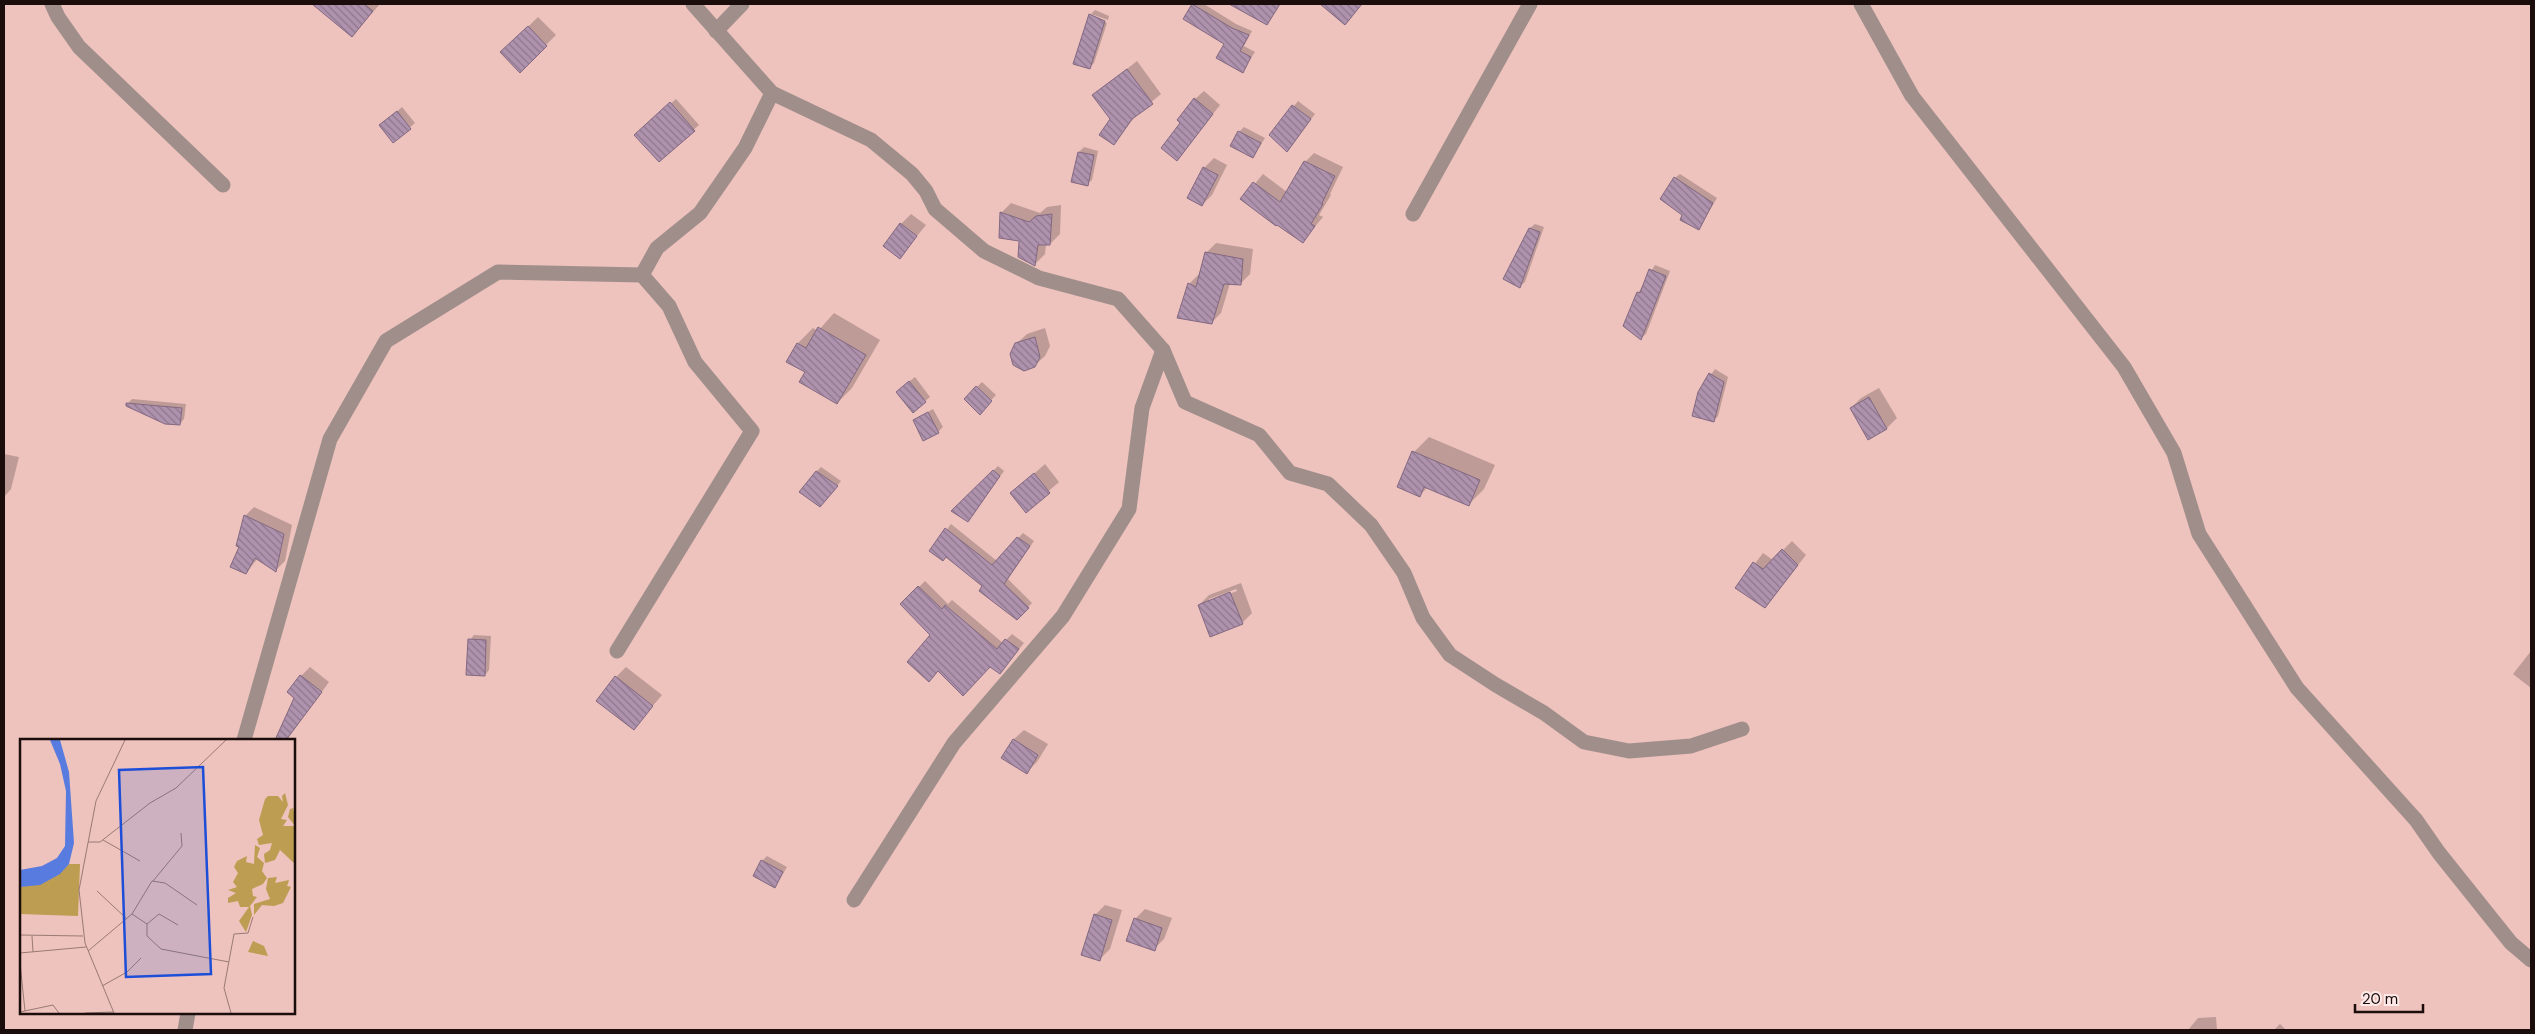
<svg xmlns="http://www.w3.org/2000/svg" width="2535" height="1034" font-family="'DM Sans',sans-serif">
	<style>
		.shadow { fill: #0003; fill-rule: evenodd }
		.building { fill: url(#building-back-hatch); stroke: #826881 }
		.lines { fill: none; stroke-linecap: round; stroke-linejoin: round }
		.minor { stroke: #a08e8b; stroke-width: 15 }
		.inset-road { fill: none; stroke: #9a7a76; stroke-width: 1 }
		.view { fill: #1d4ed8; fill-opacity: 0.15; stroke: #1d4ed8; stroke-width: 2.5 }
		.inset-edge { fill: none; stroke: #1b0d0b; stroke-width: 2.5 }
	</style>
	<defs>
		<pattern id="building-back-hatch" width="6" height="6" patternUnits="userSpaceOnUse" patternTransform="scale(1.25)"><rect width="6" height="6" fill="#af93ae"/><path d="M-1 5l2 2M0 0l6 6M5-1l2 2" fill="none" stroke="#8e768c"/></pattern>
	</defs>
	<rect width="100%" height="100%" fill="#eec2bd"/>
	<g class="shadow">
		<polygon points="319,4 380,4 352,36 317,6"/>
		<polygon points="1194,4 1204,4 1236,24 1252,31 1244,46 1255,52 1242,71 1226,44 1184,18"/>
		<polygon points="1257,4 1280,4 1267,24 1251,15"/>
		<polygon points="1095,10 1109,16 1108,20 1091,14"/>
		<polygon points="1091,14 1091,16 1107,23 1094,63 1089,68"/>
		<polygon points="538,17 556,35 520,71 502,52"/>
		<polygon points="1137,61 1161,94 1137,114 1114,144 1112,119 1094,95"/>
		<polygon points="1204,91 1220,105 1177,160 1182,122 1195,99"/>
		<polygon points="676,99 699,125 659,160 641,130"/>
		<polygon points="1298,101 1315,114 1291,145 1271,135"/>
		<polygon points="402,107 415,123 394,141 386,121"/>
		<polygon points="1244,127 1265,138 1253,157 1239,132"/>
		<polygon points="1084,147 1098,151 1092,180 1087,184 1079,152"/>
		<polygon points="1314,153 1343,167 1330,194 1331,195 1319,215 1323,217 1303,241 1242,199 1263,174 1287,192 1305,162"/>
		<polygon points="1214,158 1227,165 1212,195 1202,205 1204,168"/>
		<polygon points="1680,174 1717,198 1699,228 1675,178"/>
		<polygon points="1011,203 1040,213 1047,207 1061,205 1060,234 1050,244 1046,244 1045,254 1035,264 1001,213"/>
		<polygon points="911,214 926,225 900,257 901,224"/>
		<polygon points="1535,224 1544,227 1525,282 1520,286 1505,278 1530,228"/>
		<polygon points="1216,243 1253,249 1250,274 1240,284 1230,283 1221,313 1211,323 1189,284 1199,274 1206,253"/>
		<polygon points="1655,265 1670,271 1646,334 1641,338 1638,293"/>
		<polygon points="834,313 880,340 852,388 837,403 807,372 788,361 798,343 813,328 818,331"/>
		<polygon points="1045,328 1050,346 1045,356 1034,366 1016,344 1027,334"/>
		<polygon points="1715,369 1728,377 1718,416 1713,421 1699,392"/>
		<polygon points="915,377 930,397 925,401 902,387"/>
		<polygon points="982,382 996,395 979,413 965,399"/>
		<polygon points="1879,388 1897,418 1887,428 1868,438 1851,408 1861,398"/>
		<polygon points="132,399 186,404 184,419 180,424 128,403"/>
		<polygon points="933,409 943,427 938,432 914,420"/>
		<polygon points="1429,437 1495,465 1484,489 1469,504 1428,487 1420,495 1414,452"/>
		<polygon points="4,454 19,457 11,489 4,497"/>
		<polygon points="1045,464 1059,482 1026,511 1012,493"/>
		<polygon points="998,466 1004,471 972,516 953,511"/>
		<polygon points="821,467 841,481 825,501 817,471"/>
		<polygon points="254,507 292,525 285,561 276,570 258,558 246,573 240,547 245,516"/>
		<polygon points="951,524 997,561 1023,533 1034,541 1008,579 1032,603 1017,619 984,586 946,556 931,551"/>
		<polygon points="1792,541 1806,555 1765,607 1737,587 1763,553 1773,560"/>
		<polygon points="925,581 948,604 952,600 1003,643 1012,634 1024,643 1005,667 990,665 931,635 902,604"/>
		<path d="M1241 583 1252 613 1242 623 1199 605 1209 595ZM1236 589 1237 591 1209 602V599Z"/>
		<polygon points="474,635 491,636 489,670 485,675 470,640"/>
		<polygon points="2531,651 2531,688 2513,674"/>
		<polygon points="310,667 329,682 288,738 286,740 276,740 295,697 301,676"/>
		<polygon points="626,667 662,695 634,728 616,677"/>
		<polygon points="1024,730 1048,744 1037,762 1027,772 1003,758 1014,739"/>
		<polygon points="767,856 787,867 775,887 762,861"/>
		<polygon points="1105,905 1122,910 1110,949 1100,959 1095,915"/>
		<polygon points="1145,909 1172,918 1164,939 1154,949 1135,919"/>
		<polygon points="2216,1017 2217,1030 2188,1030 2198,1018"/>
		<polygon points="2280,1024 2286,1030 2274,1030"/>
	</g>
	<g class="building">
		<polygon points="312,4 364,4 373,11 352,37"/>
		<polygon points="1192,4 1232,28 1249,35 1240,51 1251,57 1243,73 1216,58 1224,44 1183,19"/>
		<polygon points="1229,4 1280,4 1267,25"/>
		<polygon points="1320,4 1362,4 1345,25"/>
		<polygon points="1089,14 1105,21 1090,69 1073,64"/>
		<polygon points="528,26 547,46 520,73 500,52"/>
		<polygon points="1127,69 1153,104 1132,119 1114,145 1099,135 1110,119 1092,95"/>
		<polygon points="1194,98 1213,114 1177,161 1161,148 1180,123 1177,120"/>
		<polygon points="670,102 695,131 659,162 634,135"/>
		<polygon points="1292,105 1311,119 1287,152 1269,135"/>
		<polygon points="397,111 411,129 393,143 379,125"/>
		<polygon points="1238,131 1261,143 1253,158 1230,146"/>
		<polygon points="1078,152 1094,155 1088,186 1071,182"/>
		<polygon points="1304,161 1335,176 1322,203 1323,204 1311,224 1315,226 1303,243 1277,225 1276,226 1240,199 1253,182 1280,202"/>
		<polygon points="1203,167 1218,175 1202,206 1187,198"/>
		<polygon points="1674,177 1713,203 1699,230 1680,220 1682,215 1660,199"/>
		<polygon points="1000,212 1029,222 1036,216 1052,214 1050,245 1038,245 1035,266 1018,257 1019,241 999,238"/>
		<polygon points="900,223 917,236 900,259 883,246"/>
		<polygon points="1529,228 1540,232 1520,288 1503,279"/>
		<polygon points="1205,252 1243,259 1241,285 1224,284 1212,324 1177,318 1188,283 1196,287"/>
		<polygon points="1649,269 1666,276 1641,340 1623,326 1637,292 1640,293"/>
		<polygon points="818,327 866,355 837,404 799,382 805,372 786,362 797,343 806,348"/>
		<polygon points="1035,337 1040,357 1035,367 1024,371 1013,365 1010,354 1015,343"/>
		<polygon points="1709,373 1724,382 1714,422 1692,416 1698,392"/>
		<polygon points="909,381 926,402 913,413 896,392"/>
		<polygon points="976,386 992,401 980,415 964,399"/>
		<polygon points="1869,397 1887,429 1868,440 1850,408"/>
		<polygon points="126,403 182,408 180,425 165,424 126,406"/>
		<polygon points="928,412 939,433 923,441 913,420"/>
		<polygon points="1412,451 1480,480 1469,506 1424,487 1420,497 1397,487"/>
		<polygon points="993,470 1000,476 968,522 951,511"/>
		<polygon points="816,471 838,486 820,507 799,492"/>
		<polygon points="1034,473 1050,493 1026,513 1010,493"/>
		<polygon points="244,515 284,534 276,572 255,558 246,574 230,567 239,547 236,546"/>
		<polygon points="945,528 992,565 1017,537 1030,546 1004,584 1029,608 1017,620 979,591 982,586 946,557 943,561 929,551"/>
		<polygon points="1782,549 1798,565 1765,608 1735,588 1753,562 1763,569"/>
		<polygon points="918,586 942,609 945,605 997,649 1005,639 1019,649 1000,674 990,667 963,696 938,671 929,682 907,662 930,635 900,604"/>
		<polygon points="1230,592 1243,624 1210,637 1198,605"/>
		<polygon points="468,639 486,640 485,676 466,675"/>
		<polygon points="300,675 322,692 286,740 275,740 294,698 287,692"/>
		<polygon points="615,676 653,706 634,730 596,701"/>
		<polygon points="1013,739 1038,755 1027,774 1001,758"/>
		<polygon points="761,860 783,872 775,888 753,876"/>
		<polygon points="1094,914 1112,920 1100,961 1081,955"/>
		<polygon points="1134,918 1162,928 1155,951 1126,941"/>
	</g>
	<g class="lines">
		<g class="minor">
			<polyline points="52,4 58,17 79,47 223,185"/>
			<polyline points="693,4 772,93 871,140 912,174 926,191 935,209 984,251 1039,278 1118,299 1163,350 1142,408 1129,509 1063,616 954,743 854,900"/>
			<polyline points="1861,4 1912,96 2124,367 2174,453 2199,534 2297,688 2416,820 2439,853 2511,943 2531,960"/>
			<polyline points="716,31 742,4"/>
			<polyline points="1413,214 1530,4"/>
			<polyline points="1163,350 1185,402 1259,435 1290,473 1328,484 1371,525 1404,573 1423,618 1450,655 1496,685 1544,713 1584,742 1629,751 1691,746 1742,729"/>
			<polyline points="617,651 752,431 695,362 669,306 642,275"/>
			<polyline points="244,740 330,439 386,341 498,272 642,275 657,248 700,213 745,148 772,93"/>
			<polyline points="185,1030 188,1013"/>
		</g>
	</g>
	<g transform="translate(20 739)">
		<rect width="275" height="275" fill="#eec2bd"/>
		<path d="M265 54 268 66 261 80 267 81 263 87H275L268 78 270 70 274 69 273 71 275 73V125L260 111 255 121 245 124 244 115 250 111 252 104 239 106 237 100 243 96 239 81 245 60 248 57H258L263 63 262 57ZM235 106 240 109 237 118 244 124 242 132 247 139 243 145 232 150 233 157 237 158 230 167 232 176 226 193 219 182 229 168H220L218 162 208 164V159L216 154 208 151 217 148 213 143 218 134 214 128 217 122 227 117 226 123 234 125ZM49 125H60L58 177 0 175V148L39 135ZM257 138 255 144 269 141 267 147 271 148 263 164 254 167 242 166 234 176V165L250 160 246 150 248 139ZM233 202 244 207 248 217 228 213Z" fill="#bd9d51"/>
		<path d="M30 1H40L49 33 54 104 49 125 40 135 20 146 0 148V131L22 127 37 119 45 107 46 52 40 25Z" fill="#587be0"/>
		<path class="inset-road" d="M83 101 120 122M68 103H80L130 64 156 49 206 1M133 142 162 107 161 94M77 152 107 180M112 175 127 185V197L141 210 209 223M127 185 139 175 158 186M0 196 63 197M12 197 13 213M68 212 112 175 132 142 145 144 177 166M0 214 66 208M0 224 5 272M82 247 107 233 121 219M0 273 33 266 39 274M65 274 93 273M94 274 65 204 59 151 76 62 105 1M211 274 204 249 214 195 228 194 233 178"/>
		<path class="view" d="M183 28 191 235 106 238 99 31Z"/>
		<rect width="275" height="275" class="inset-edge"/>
	</g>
	<rect width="2535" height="1034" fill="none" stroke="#1b0d0b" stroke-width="10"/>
	<path d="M2355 1004v8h68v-8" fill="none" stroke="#1b0d0b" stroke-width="2.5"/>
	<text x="2362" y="1004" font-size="15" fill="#1b0d0b" stroke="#fdeae8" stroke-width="4" paint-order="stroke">20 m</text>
</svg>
